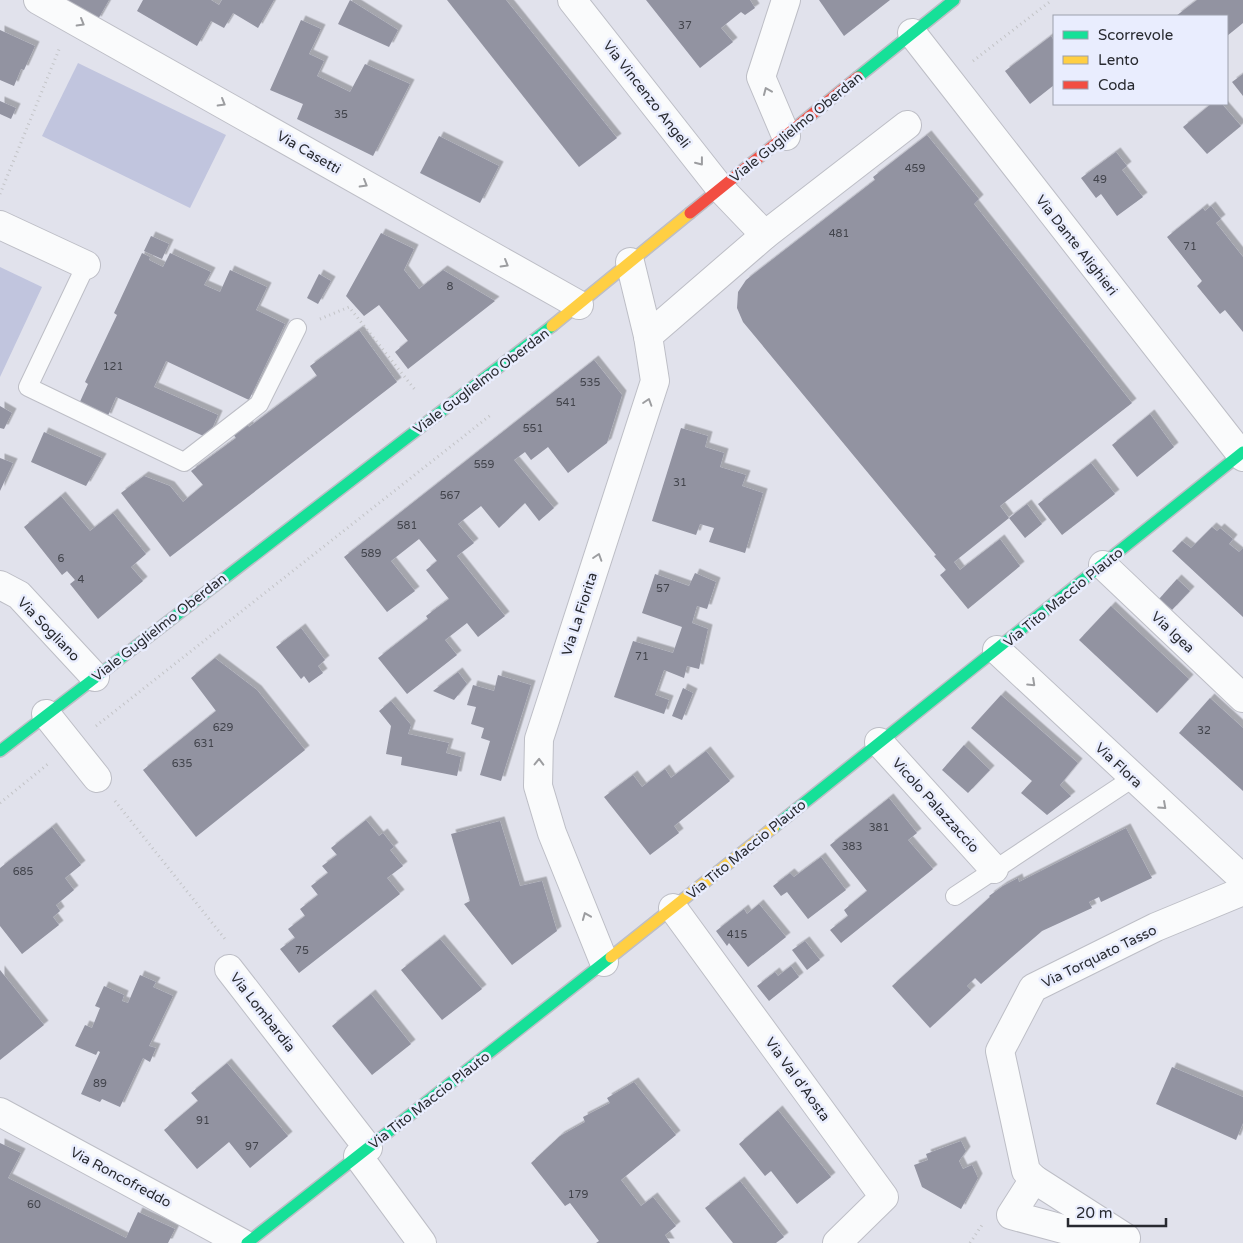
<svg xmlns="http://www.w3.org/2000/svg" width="1243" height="1243" font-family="'Varela Round',sans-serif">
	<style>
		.green { fill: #c1c5de }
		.building { fill: #9293a1; filter: url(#shadow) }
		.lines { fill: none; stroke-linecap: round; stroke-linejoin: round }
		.lane-casing { stroke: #bdbec6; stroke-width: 20 }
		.street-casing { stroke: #bdbec6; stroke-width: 30 }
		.fast-casing { stroke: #bdbec6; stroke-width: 14 }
		.slow-casing { stroke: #bdbec6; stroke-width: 14 }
		.jam-casing { stroke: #bdbec6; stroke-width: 14 }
		.path { stroke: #c3c4c7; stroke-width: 3; stroke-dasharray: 1 4; stroke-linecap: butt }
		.lane { stroke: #fafbfc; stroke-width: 18 }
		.street { stroke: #fafbfc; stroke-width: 28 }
		.fast { stroke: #16e098; stroke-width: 11 }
		.slow { stroke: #ffcf43; stroke-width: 11 }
		.jam { stroke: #f24e42; stroke-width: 11 }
		.oneway { stroke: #9c9da0 }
		.labels { text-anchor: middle; stroke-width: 5; stroke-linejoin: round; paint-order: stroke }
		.number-label { font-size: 11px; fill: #42444c }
		.street-label { font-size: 14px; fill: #282a30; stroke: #e9edfe }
	</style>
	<defs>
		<filter id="shadow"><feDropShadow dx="4.5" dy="-4.5" stdDeviation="0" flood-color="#0004"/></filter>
	</defs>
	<rect width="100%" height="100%" fill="#e1e2ec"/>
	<g class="green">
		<polygon points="78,63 226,135 190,208 42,136"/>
		<polygon points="0,267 42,287 0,377"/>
	</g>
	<g class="building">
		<polygon points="62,0 109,0 97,21"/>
		<polygon points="143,0 211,0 219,5 222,0 274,0 258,28 233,13 224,28 211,21 197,46 137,11"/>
		<polygon points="350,0 398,30 389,47 338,24"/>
		<polygon points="447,0 506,0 617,138 579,167"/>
		<polygon points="646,0 750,0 755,8 745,15 741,12 721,28 733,42 700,68"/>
		<polygon points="819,0 890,0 844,36"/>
		<polygon points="1197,0 1243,0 1243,23 1227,36 1227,16 1176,16"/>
		<polygon points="301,20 321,29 309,54 324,61 317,76 350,92 365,64 410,84 373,156 297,119 303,104 270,90"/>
		<polygon points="0,30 35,46 24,70 21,69 14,86 0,80"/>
		<polygon points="1051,36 1054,41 1054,85 1030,104 1005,71"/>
		<polygon points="1243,74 1243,96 1232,82"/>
		<polygon points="0,101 16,108 11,119 0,114"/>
		<polygon points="1211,104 1222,104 1241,126 1207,154 1183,127"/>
		<polygon points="927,135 979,199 974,204 1132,403 1000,506 1009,518 1027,504 1042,524 1025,538 1009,518 954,562 960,570 1000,539 1020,566 968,609 940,575 946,570 934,556 936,555 743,322 737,308 738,292 746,280 875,180 873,177"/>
		<polygon points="439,136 499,166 480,203 420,173"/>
		<polygon points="1116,152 1127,166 1122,170 1143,197 1117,216 1101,194 1096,198 1081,178"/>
		<polygon points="1211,206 1221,219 1216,223 1243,257 1243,332 1225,310 1220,314 1197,286 1202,281 1167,237 1203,208 1205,211"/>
		<polygon points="381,233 414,249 404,270 419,289 443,270 495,301 408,369 395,352 408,341 379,305 364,316 346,296"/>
		<polygon points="151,236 169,244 162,259 144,251"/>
		<polygon points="142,253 150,257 149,260 163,267 170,253 211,272 204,285 220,292 230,270 267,287 256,310 285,324 249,400 166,361 154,387 218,415 208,438 116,397 107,418 78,406 88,384 85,382 117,315 114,313"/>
		<polygon points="319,274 331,281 318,304 307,298"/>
		<polygon points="359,330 397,382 170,557 121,493 144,476 170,486 183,502 203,485 191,471 236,438 232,433 247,423 249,427 317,376 310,366"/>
		<polygon points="594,360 622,395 607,443 568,473 548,447 531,460 525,452 514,460 554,508 539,521 525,503 499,528 481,506 458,524 474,543 457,556 505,616 478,637 467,623 445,640 457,655 407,694 378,658 428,619 426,616 449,599 426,570 437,561 419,539 391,561 415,591 387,612 344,557"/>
		<polygon points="0,406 12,413 4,429 0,428"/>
		<polygon points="1150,414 1174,447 1137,477 1112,445"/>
		<polygon points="681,428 708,436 705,447 724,453 720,467 746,475 742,486 763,493 745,553 709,542 714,528 700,524 696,535 652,521"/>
		<polygon points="44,432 102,458 86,486 31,462"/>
		<polygon points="0,458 13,463 0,491"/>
		<polygon points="1091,463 1115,494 1062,535 1038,504"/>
		<polygon points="61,496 90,531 113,513 146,554 131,567 143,581 98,619 70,584 75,580 67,571 62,575 24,527"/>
		<polygon points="1212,527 1217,531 1220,528 1233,539 1229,544 1239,552 1243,548 1243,617 1172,551 1182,541 1191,548"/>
		<polygon points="695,573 716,582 707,609 697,606 692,623 708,629 699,669 687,666 684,678 664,670 655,695 669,700 664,714 614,697 633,641 673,653 682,627 642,613 655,574 689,586"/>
		<polygon points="1177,579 1190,591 1172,610 1159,599"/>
		<polygon points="1111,606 1189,679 1157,713 1079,640"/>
		<polygon points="301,628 325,660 318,666 323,673 309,683 304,676 301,679 276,647"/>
		<polygon points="215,658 257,690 305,750 196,837 143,770 216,711 191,678"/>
		<polygon points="458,672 467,684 454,700 433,691"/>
		<polygon points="498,675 531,685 501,781 480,775 490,741 481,738 484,728 471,724 476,707 467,705 473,685 494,691"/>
		<polygon points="683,688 693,693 682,720 672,716"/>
		<polygon points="1001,695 1078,763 1060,785 1071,796 1047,815 1021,793 1032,781 971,728"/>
		<polygon points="1210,698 1243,728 1243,791 1179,733"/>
		<polygon points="391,701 411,725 408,734 449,743 446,753 461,757 457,776 401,765 402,757 386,754 391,726 379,711"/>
		<polygon points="964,745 990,770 968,793 942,770"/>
		<polygon points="706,751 730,781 674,826 679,833 650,855 604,797 633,775 642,787 665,769 671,778"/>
		<polygon points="889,798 917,833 908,840 933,869 841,943 830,930 848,916 844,910 867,891 830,845"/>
		<polygon points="366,820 379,836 383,833 394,847 390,850 403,866 387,878 400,894 299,973 280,949 295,938 288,929 305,916 300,909 318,895 311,886 328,873 322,866 337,855 331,848"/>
		<polygon points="500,821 520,886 542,881 557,931 512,965 464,904 470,901 451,834"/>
		<polygon points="52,827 81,865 65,878 74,890 56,905 60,911 53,917 59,925 22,954 0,926 0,868"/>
		<polygon points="1126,828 1152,878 1101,902 1099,897 1089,902 1092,908 1042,931 981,984 975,978 967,986 971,990 930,1028 892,986 990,897 989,896 1003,886 1018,878 1019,882"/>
		<polygon points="821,857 846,890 808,919 787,892 781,896 773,886 790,873 794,877"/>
		<polygon points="759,904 786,937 748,967 729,943 727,946 716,931 744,909 747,914"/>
		<polygon points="440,939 482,989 442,1020 401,970"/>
		<polygon points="805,941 820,960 807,970 792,950"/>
		<polygon points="791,966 799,977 769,1001 757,986 775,972 778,976"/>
		<polygon points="0,970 44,1025 0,1060"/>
		<polygon points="140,975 156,982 153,987 173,996 149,1046 156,1048 150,1062 143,1058 120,1107 102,1099 100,1102 81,1094 100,1052 98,1051 96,1055 75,1046 85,1025 92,1028 100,1008 95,1006 104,986 124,995 122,1001 128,1003"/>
		<polygon points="371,994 411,1044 372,1075 332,1026"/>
		<polygon points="227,1063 288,1136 250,1168 229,1142 197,1169 164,1130 198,1101 191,1093"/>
		<polygon points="1172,1067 1243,1097 1243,1123 1236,1140 1156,1104"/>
		<polygon points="634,1082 676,1135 621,1180 641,1206 653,1197 676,1226 665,1235 670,1243 596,1243 599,1241 570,1203 565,1206 531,1163 560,1136 585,1122 583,1117 610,1103 607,1098"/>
		<polygon points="778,1110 831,1177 797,1204 771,1171 765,1176 739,1144"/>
		<polygon points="961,1141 966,1151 959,1161 963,1169 972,1165 978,1178 961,1209 922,1187 914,1165 928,1160 926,1154"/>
		<polygon points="0,1143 21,1153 8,1178 126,1238 138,1212 175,1229 168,1243 0,1243"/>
		<polygon points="740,1181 784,1237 776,1243 733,1243 705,1208"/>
	</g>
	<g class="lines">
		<defs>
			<g id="lane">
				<polyline points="86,265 28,387 184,462 259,404 297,328"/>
				<polyline points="955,896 1133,778"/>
			</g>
			<g id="street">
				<polyline points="38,0 579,305"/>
				<polyline points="572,0 720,188 765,235"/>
				<polyline points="786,0 761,77 786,136"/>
				<polyline points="912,33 1243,457"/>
				<polyline points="0,225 86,265"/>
				<polyline points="648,336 765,235 907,125"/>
				<polyline points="1103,565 1243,698"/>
				<polyline points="0,585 19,595 95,677"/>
				<polyline points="997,650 1243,879"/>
				<polyline points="46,714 97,778"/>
				<polyline points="879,742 994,869"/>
				<polyline points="673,908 884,1197 837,1243"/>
				<polyline points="604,962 552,833 538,786 539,739 655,381 648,336 630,262"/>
				<polyline points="229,969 368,1148"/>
				<polyline points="0,1112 242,1243"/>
				<polyline points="358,1156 422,1243"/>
				<polyline points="1034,1179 1126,1238"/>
				<polyline points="1115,1243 1011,1215 1034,1179 1026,1171 1000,1051 1033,988 1156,927 1243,891"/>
			</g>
			<g id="fast">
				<polyline points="858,77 954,0"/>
				<polyline points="0,751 552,326"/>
				<polyline points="774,827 1243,452"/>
				<polyline points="247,1243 611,957"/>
			</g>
			<g id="slow">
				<polyline points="552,326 690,213"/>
				<polyline points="611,957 774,827"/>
			</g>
			<polyline id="jam" points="690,213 858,77"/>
		</defs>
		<use href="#lane" class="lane-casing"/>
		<use href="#street" class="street-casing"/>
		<use href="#fast" class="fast-casing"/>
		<use href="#slow" class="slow-casing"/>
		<use href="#jam" class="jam-casing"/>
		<g class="path">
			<polyline points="973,61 1052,0"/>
			<polyline points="0,194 60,47"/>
			<polyline points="320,319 349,307 416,391"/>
			<polyline points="96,726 492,414"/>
			<polyline points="115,801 225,939"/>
			<polyline points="0,803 48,764"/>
			<polyline points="970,1243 982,1225"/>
		</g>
		<use href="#lane" class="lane"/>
		<use href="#street" class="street"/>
		<use href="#fast" class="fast"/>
		<use href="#slow" class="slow"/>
		<use href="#jam" class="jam"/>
	</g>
	<defs><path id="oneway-chevron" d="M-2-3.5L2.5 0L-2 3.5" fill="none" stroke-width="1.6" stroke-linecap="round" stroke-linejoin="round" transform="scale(1.25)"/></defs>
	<g class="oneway">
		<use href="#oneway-chevron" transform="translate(81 23) rotate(30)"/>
		<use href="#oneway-chevron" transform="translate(767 91) rotate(-113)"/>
		<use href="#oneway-chevron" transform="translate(222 103) rotate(30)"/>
		<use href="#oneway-chevron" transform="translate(700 162) rotate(52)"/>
		<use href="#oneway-chevron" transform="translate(364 184) rotate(30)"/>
		<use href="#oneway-chevron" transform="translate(505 264) rotate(30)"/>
		<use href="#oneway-chevron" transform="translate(648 402) rotate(-72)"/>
		<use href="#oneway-chevron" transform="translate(598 557) rotate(-72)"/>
		<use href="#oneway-chevron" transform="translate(1032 683) rotate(43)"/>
		<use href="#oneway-chevron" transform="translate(539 762) rotate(-89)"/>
		<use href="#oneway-chevron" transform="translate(1163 806) rotate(42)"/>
		<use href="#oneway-chevron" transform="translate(586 916) rotate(-112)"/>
	</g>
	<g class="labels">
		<g class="number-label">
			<text x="685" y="29">37</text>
			<text x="341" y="118">35</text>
			<text x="915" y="172">459</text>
			<text x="1100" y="183">49</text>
			<text x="839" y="237">481</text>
			<text x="1190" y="250">71</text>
			<text x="450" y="290">8</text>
			<text x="113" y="370">121</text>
			<text x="590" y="386">535</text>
			<text x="566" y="406">541</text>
			<text x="533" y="432">551</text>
			<text x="484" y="468">559</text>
			<text x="680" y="486">31</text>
			<text x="450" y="499">567</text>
			<text x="407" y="529">581</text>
			<text x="371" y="557">589</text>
			<text x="61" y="562">6</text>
			<text x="81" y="583">4</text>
			<text x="663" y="592">57</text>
			<text x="642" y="660">71</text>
			<text x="223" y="731">629</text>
			<text x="1204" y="734">32</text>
			<text x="204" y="747">631</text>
			<text x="182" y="767">635</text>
			<text x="879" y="831">381</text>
			<text x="852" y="850">383</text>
			<text x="23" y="875">685</text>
			<text x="737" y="938">415</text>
			<text x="302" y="954">75</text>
			<text x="100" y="1087">89</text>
			<text x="203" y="1124">91</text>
			<text x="252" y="1150">97</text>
			<text x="578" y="1198">179</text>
			<text x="34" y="1208">60</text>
		</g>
		<g class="street-label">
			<text transform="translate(647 94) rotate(52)" y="5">Via Vincenzo Angeli</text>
			<text transform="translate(796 127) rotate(-39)" y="5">Viale Guglielmo Oberdan</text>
			<text transform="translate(309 152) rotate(30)" y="5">Via Casetti</text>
			<text transform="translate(1077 245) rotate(52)" y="5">Via Dante Alighieri</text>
			<text transform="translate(481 381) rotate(-37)" y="5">Viale Guglielmo Oberdan</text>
			<text transform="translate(1063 597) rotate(-39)" y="5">Via Tito Maccio Plauto</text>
			<text transform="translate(579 614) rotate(-72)" y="5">Via La Fiorita</text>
			<text transform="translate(159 627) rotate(-38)" y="5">Viale Guglielmo Oberdan</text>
			<text transform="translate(49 629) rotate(46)" y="5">Via Sogliano</text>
			<text transform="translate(1173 632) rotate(43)" y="5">Via Igea</text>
			<text transform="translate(1119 765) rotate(43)" y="5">Via Flora</text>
			<text transform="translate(936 805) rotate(48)" y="5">Vicolo Palazzaccio</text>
			<text transform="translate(746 849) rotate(-39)" y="5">Via Tito Maccio Plauto</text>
			<text transform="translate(1099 956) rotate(-26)" y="5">Via Torquato Tasso</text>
			<text transform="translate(263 1012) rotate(52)" y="5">Via Lombardia</text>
			<text transform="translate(798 1079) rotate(54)" y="5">Via Val d'Aosta</text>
			<text transform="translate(429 1100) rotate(-38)" y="5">Via Tito Maccio Plauto</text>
			<text transform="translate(121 1177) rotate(28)" y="5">Via Roncofreddo</text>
		</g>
	</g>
	<rect x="1053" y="15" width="175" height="90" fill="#e9edfe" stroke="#9c9fac"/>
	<rect x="1063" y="31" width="25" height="8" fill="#16e098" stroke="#9c9fac"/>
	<text x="1098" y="40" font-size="15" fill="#282a30">Scorrevole</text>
	<rect x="1063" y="56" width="25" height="8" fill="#ffcf43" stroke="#9c9fac"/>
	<text x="1098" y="65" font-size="15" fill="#282a30">Lento</text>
	<rect x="1063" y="81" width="25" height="8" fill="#f24e42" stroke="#9c9fac"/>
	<text x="1098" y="90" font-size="15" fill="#282a30">Coda</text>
	<path d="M1068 1218v8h98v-8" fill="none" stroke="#282a30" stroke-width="2.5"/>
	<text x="1076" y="1218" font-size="15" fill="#282a30" stroke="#e9edfe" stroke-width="4" paint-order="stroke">20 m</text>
</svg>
